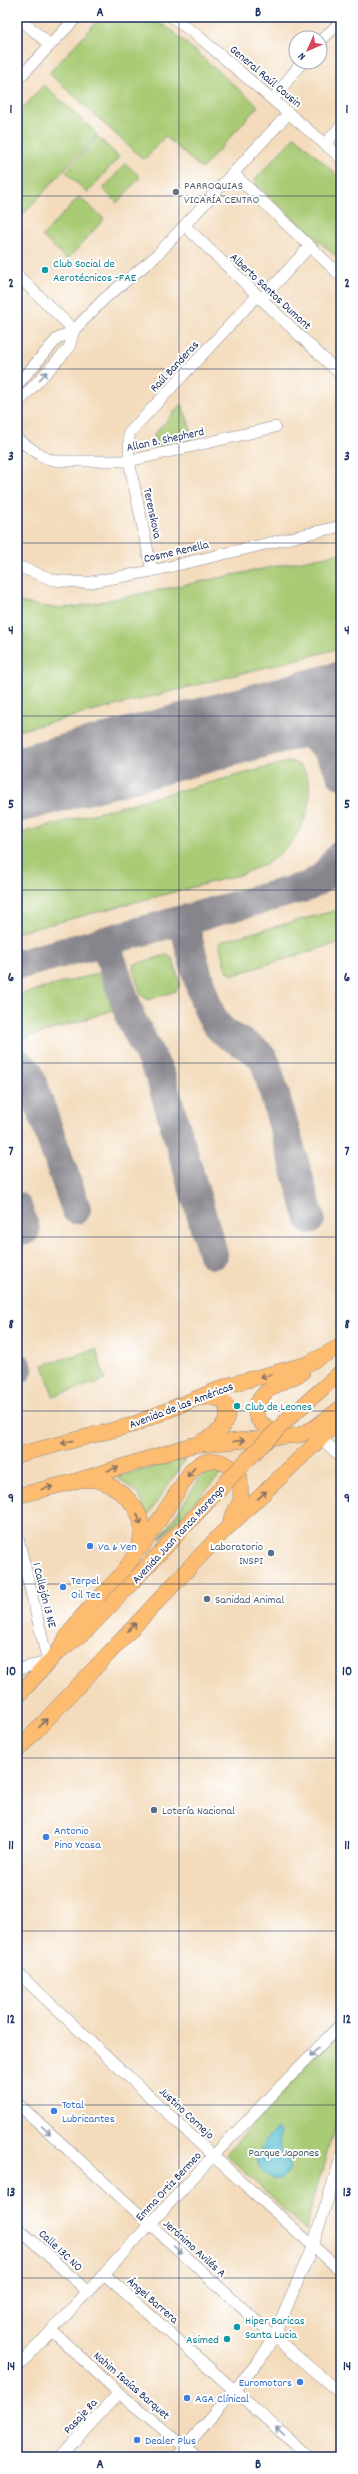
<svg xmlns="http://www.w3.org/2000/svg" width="358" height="2474" font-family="Dekko,sans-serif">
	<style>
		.green { fill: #a9cb74; stroke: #627d69 }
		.water { fill: #52bdce; stroke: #367696 }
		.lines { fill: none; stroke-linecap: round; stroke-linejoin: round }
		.taxiway { stroke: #87858c; stroke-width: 30 }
		.runway { stroke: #87858c; stroke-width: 75 }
		.minor-casing { stroke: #87858c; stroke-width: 12 }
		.major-casing { stroke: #87858c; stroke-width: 16 }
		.minor { stroke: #fff; stroke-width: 11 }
		.major { stroke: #fdbc6f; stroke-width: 15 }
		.major-bridge-casing { stroke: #87858c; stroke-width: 16; stroke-linecap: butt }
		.major-bridge { stroke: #fdbc6f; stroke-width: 15 }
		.oneway { stroke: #8d97ae }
		.oneway2 { stroke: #816e66 }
		.grid { fill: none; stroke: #1b2f5e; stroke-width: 1; stroke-opacity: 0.55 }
		.worship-dot { fill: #6b7280; stroke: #fff; stroke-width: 1.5 }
		.culture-dot { fill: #0f9aa8; stroke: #fff; stroke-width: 1.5 }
		.shop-dot { fill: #3f7fe0; stroke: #fff; stroke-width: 1.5 }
		.service-dot { fill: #5c6f8a; stroke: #fff; stroke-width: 1.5 }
		.labels { text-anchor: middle; stroke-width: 4; stroke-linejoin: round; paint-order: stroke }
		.street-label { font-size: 12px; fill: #1b2f5e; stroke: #fff }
		.worship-label { font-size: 12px; fill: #5b616d; stroke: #fff; text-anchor: start }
		.culture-label { font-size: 12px; fill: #0d838f; stroke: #fff; text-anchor: start }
		.shop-label { font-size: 12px; fill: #366cbe; stroke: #fff; text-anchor: start }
		.service-label { font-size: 12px; fill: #4e5e75; stroke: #fff; text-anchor: start }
		.park-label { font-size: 12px; fill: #465e65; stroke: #fff }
		.neatline { fill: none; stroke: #1b2f5e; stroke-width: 1.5 }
		.grid-label { font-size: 13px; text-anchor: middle; font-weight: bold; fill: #1b2f5e }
	</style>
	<rect width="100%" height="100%" fill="#fff"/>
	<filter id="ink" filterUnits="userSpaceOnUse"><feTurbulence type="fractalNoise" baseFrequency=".025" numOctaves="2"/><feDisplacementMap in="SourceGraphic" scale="8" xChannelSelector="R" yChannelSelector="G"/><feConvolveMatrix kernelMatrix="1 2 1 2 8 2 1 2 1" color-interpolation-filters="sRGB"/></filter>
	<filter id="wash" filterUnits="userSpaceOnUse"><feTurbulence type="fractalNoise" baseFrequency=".012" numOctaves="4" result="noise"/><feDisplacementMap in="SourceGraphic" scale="16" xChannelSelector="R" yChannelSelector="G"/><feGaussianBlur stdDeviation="0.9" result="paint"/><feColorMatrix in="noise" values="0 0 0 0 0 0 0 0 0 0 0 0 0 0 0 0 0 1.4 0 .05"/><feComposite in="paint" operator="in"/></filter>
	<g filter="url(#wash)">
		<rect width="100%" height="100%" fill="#f3dbbb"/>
		<g class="green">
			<polygon points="101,17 150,17 172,31 258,106 202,169 165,136 144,160 49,73"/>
			<polygon points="44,85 97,134 17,221 17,114"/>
			<polygon points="97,136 119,157 87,193 66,172"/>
			<polygon points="295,136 341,179 341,261 253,182"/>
			<polygon points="126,163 140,177 117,203 103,189"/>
			<polygon points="79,197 104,219 67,260 42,236"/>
			<polygon points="182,404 194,439 157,451 154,434"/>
			<polygon points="341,553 341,648 17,731 17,602 54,608 75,607"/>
			<path d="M291 761C302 765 307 773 309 784 314 816 294 846 267 863 259 868 248 871 239 875L17 933V834Z"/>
			<polygon points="341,909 341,942 233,975 226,970 219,943 222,941"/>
			<polygon points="167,955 173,959 180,984 176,991 148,1000 141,995 133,969 135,964"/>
			<polygon points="104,972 117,1009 17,1041 17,995"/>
			<polygon points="96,1349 105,1380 53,1396 43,1365"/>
			<polygon points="186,1458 147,1517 139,1495 117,1477"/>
			<polygon points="214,1470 223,1472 160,1539 201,1476"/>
			<polygon points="341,2028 341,2104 305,2230 226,2154"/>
		</g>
		<path class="water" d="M277 2128 281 2132C281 2137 280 2144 281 2148 284 2161 298 2164 282 2179 271 2180 259 2170 256 2160L267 2138Z"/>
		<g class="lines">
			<g class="taxiway">
				<path d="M245 724C288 720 325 730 341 774"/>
				<path d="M183 920C190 945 203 1008 217 1025 231 1043 256 1043 266 1064L310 1219"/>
				<polyline points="105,942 131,1019 160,1075 213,1254"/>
				<polyline points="17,965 309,886 323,877 341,855"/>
				<polyline points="17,1062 28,1072 76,1209"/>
				<polyline points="17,1207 25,1230"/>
				<polyline points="17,1367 18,1369"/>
			</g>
			<polyline class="runway" points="17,785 341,699"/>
		</g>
	</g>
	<g filter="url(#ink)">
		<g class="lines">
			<defs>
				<g id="minor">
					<polyline points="18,17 50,45"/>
					<polyline points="172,17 198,36 341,158"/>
					<polyline points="320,41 341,22"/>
					<polyline points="17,80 77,17"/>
					<polyline points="273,99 302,62"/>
					<polyline points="326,143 341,126"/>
					<polyline points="234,174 341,276"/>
					<polyline points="185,226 341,375"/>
					<polyline points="17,275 74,330 104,299 155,257 289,113"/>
					<polyline points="261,300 309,247"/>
					<polyline points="17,385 57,339 74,330 69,348 17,404"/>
					<polyline points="17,439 45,458 57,461 129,461 275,427"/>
					<polyline points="17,566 54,580 86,583 152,571 341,526"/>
					<polyline points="152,571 129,461 129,433 257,296"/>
					<polyline points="322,1439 341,1457"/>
					<polyline points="17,1534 48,1662 17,1669"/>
					<polyline points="17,1972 213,2156 341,2271"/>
					<polyline points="17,2103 274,2337 341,2394"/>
					<polyline points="17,2227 88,2292"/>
					<polyline points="104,2274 309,2457"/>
					<polyline points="52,2331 119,2393 197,2457"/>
					<polyline points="17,2368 213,2156 341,2024"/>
					<polyline points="60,2457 119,2393"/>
					<polyline points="177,2457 259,2361 274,2337 313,2245 341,2158"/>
				</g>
				<g id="major">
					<path d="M200 1398C239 1392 234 1429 202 1441"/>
					<path d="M285 1433C262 1430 243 1413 266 1392 276 1383 290 1379 302 1373"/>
					<polyline points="17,1455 132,1425 229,1385 307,1364 341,1346"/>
					<polyline points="17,1496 76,1481 192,1445 300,1435 314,1428 341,1408"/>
					<path d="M141 1548 191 1471C207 1454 227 1459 240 1477L241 1500 231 1519"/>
					<path d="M57 1653C64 1642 70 1630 79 1620 105 1588 172 1541 126 1497 114 1486 101 1478 85 1480"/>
					<polyline points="17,1697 57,1653 87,1630 109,1607"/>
					<polyline points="17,1751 220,1535 341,1419"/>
				</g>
			</defs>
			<use href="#minor" class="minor-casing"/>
			<use href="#major" class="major-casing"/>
			<use href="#minor" class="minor"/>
			<use href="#major" class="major"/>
			<defs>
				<polyline id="major-bridge" points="109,1607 248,1459 290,1417 341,1372"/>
			</defs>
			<use href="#major-bridge" class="major-bridge-casing"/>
			<use href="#major-bridge" class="major-bridge"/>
		</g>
		<defs><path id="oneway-shaft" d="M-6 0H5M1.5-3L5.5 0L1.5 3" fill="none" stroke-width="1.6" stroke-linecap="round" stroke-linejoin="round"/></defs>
		<g class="oneway">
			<use href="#oneway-shaft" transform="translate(43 376) rotate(-48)"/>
			<use href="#oneway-shaft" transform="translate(314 2052) rotate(134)"/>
			<use href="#oneway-shaft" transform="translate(46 2130) rotate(42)"/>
			<use href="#oneway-shaft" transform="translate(178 2250) rotate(42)"/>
			<use href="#oneway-shaft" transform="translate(280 2431) rotate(-138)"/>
		</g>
		<g class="oneway2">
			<use href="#oneway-shaft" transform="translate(266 1376) rotate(164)"/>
			<use href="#oneway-shaft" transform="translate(239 1441) rotate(-5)"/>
			<use href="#oneway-shaft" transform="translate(67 1442) rotate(166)"/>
			<use href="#oneway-shaft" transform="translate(113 1469) rotate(-18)"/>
			<use href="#oneway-shaft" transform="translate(191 1472) rotate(130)"/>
			<use href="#oneway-shaft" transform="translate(47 1488) rotate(-14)"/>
			<use href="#oneway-shaft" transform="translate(262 1495) rotate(-43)"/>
			<use href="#oneway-shaft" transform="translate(139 1519) rotate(71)"/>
			<use href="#oneway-shaft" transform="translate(132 1627) rotate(-46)"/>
			<use href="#oneway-shaft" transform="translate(43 1723) rotate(-48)"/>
		</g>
	</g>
	<path class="grid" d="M179 17V2457M17 196H341M17 369H341M17 543H341M17 716H341M17 890H341M17 1063H341M17 1237H341M17 1411H341M17 1584H341M17 1758H341M17 1931H341M17 2105H341M17 2278H341"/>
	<circle class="worship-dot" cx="176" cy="192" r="4"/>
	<g class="culture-dot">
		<circle cx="45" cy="270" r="4"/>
		<circle cx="237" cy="1406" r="4"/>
		<circle cx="237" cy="2327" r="4"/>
		<circle cx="227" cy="2339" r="4"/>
	</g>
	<g class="shop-dot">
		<circle cx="90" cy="1546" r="4"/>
		<circle cx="63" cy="1587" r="4"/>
		<circle cx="46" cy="1837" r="4"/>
		<circle cx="54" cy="2111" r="4"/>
		<circle cx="300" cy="2382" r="4"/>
		<circle cx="187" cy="2398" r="4"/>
		<circle cx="137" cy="2440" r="4"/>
	</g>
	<g class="service-dot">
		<circle cx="271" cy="1553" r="4"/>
		<circle cx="207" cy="1599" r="4"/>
		<circle cx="154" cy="1810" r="4"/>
	</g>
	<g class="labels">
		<g class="street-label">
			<text transform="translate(266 76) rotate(40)" y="4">General Raúl Cousin</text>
			<text transform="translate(271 291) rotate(43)" y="4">Alberto Santos Dumont</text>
			<text transform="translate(174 366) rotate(-47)" y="4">Raúl Banderas</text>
			<text transform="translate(165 439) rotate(-12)" y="4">Allan B. Shepherd</text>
			<text transform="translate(153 513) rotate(78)" y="4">Terenskova</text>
			<text transform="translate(176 551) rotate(-13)" y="4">Cosme Renella</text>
			<text transform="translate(181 1405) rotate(-21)" y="4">Avenida de las Américas</text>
			<text transform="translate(178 1534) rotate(-47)" y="4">Avenida Juan Tanca Marengo</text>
			<text transform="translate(45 1595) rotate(76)" y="4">1 Callejón 13 NE</text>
			<text transform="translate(187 2113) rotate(43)" y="4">Justino Cornejo</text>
			<text transform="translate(168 2186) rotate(-47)" y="4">Emma Ortiz Bermeo</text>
			<text transform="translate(195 2248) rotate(42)" y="4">Jerónimo Avilés A</text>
			<text transform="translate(61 2250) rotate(43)" y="4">Calle 13C NO</text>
			<text transform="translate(153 2300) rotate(41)" y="4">Ángel Barrera</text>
			<text transform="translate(132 2385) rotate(41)" y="4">Nahim Isaías Barquet</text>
			<text transform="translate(80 2416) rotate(-47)" y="4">Pasaje 8a</text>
		</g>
		<g class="worship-label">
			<text x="184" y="189">PARROQUIAS<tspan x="184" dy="14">VICARÍA CENTRO</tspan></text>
		</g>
		<g class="culture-label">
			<text x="53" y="267">Club Social de<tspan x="53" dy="14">Aerotécnicos -FAE</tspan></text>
			<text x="245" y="1410">Club de Leones</text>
			<text x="245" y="2324">Hiper Baricas<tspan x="245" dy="14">Santa Lucia</tspan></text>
			<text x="219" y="2343" text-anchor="end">Asimed</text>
		</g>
		<g class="shop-label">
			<text x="98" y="1550">Va &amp; Ven</text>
			<text x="71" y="1584">Terpel<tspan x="71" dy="14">Oil Tec</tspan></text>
			<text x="54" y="1834">Antonio<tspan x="54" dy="14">Pino Ycasa</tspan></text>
			<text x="62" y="2108">Total<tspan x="62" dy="14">Lubricantes</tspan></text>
			<text x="292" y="2386" text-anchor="end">Euromotors</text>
			<text x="195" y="2402">AGA Clínical</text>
			<text x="145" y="2444">Dealer Plus</text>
		</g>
		<g class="service-label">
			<text x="263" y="1550" text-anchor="end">Laboratorio<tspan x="263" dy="14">INSPI</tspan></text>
			<text x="215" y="1603">Sanidad Animal</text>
			<text x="162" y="1814">Lotería Nacional</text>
		</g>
		<g class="park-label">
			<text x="284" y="2156">Parque Japones</text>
		</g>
	</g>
	<rect width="358" height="2474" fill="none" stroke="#fff" stroke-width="44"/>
	<g transform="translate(308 50) rotate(225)"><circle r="19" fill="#ffffff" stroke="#a4acbf"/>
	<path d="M0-3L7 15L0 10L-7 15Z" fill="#d1495b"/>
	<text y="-6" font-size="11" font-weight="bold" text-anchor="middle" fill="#1b2f5e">N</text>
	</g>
	<rect x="22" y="22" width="314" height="2430" class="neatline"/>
	<g class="grid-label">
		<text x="100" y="16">A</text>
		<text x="258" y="16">B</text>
		<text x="11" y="113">1</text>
		<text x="347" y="113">1</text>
		<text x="11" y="287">2</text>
		<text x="347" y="287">2</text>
		<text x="11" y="460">3</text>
		<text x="347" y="460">3</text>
		<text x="11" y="634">4</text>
		<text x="347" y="634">4</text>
		<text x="11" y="808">5</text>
		<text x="347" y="808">5</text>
		<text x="11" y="981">6</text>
		<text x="347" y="981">6</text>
		<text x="11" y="1155">7</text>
		<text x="347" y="1155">7</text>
		<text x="11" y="1328">8</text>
		<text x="347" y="1328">8</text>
		<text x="11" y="1502">9</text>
		<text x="347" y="1502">9</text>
		<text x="11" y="1675">10</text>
		<text x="347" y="1675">10</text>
		<text x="11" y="1849">11</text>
		<text x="347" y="1849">11</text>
		<text x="11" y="2023">12</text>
		<text x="347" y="2023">12</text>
		<text x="11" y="2196">13</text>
		<text x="347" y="2196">13</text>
		<text x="11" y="2370">14</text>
		<text x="347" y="2370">14</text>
		<text x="100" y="2468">A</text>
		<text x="258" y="2468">B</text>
	</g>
</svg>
